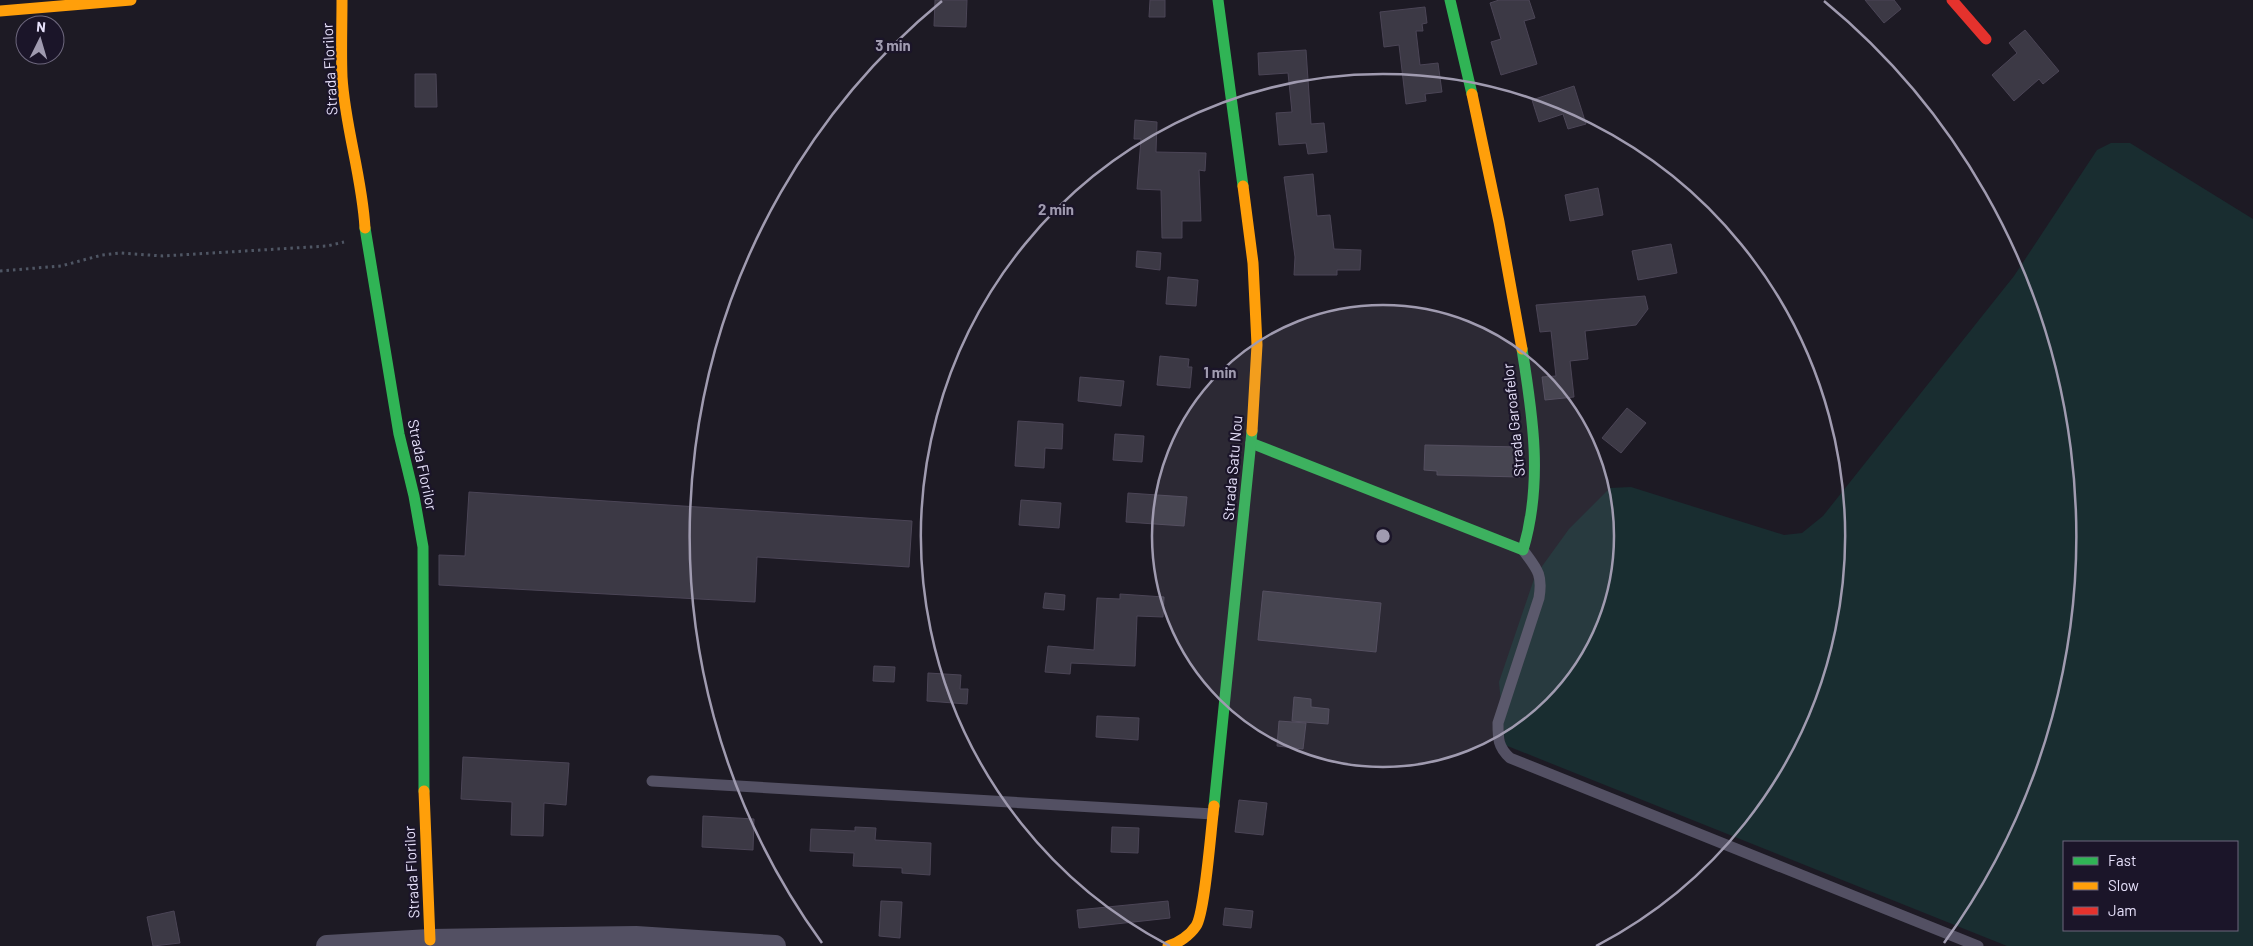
<svg xmlns="http://www.w3.org/2000/svg" width="2253" height="946" font-family="Barlow,sans-serif">
	<style>
		.green { fill: #192d30; fill-rule: evenodd }
		.building { fill: #3c3945; stroke: #4b4556 }
		.lines { fill: none; stroke-linecap: round; stroke-linejoin: round }
		.path { stroke: #4f5664; stroke-width: 3; stroke-dasharray: 2.5 4; stroke-linecap: butt }
		.lane { stroke: #535063; stroke-width: 11 }
		.street { stroke: #535063; stroke-width: 22 }
		.fast { stroke: #30b455; stroke-width: 11 }
		.slow { stroke: #ff9f0a; stroke-width: 11 }
		.jam { stroke: #e5322d; stroke-width: 11 }
		.ring { fill: none; stroke: #a09bb0; stroke-width: 2.5 }
		.labels { text-anchor: middle; stroke-width: 4.5; stroke-linejoin: round; paint-order: stroke }
		.street-label { font-size: 15px; fill: #e7e1fb; stroke: #1b1529 }
		.centre { fill: #a09bb0; stroke: #1b1529; stroke-width: 2.5 }
		.ring-label { font-size: 15px; text-anchor: middle; font-weight: bold; fill: #a09bb0; stroke: #1b1529; stroke-width: 4.5; stroke-linejoin: round; paint-order: stroke }
	</style>
	<rect width="100%" height="100%" fill="#1d1a24"/>
	<path class="green" d="M2111 143H2130L2253 219V946H2007L1505 745 1499 682 1535 576 1569 529 1610 488 1631 487 1784 535 1802 533 1823 516 2014 276 2097 150ZM2064 842H2237V930H2064Z"/>
	<g class="building">
		<polygon points="935,0 967,0 966,27 934,26"/>
		<polygon points="1150,0 1165,0 1165,17 1149,17"/>
		<polygon points="1499,0 1529,0 1535,18 1524,21 1537,64 1501,75 1491,42 1501,39 1490,3"/>
		<polygon points="1865,0 1894,0 1901,9 1884,23"/>
		<polygon points="1425,7 1427,23 1422,24 1423,31 1416,31 1420,65 1438,63 1442,92 1425,94 1426,101 1406,104 1399,45 1384,47 1380,12"/>
		<polygon points="2025,30 2059,71 2043,84 2039,79 2014,101 1992,75 2017,53 2009,43"/>
		<polygon points="1306,50 1311,124 1324,123 1327,152 1308,154 1306,143 1279,145 1276,113 1292,112 1288,73 1259,75 1258,53"/>
		<polygon points="415,74 436,74 437,107 415,107"/>
		<polygon points="1574,86 1586,124 1568,129 1563,114 1539,122 1532,100"/>
		<polygon points="1135,120 1157,122 1156,152 1206,153 1205,171 1199,170 1201,221 1182,221 1182,238 1162,238 1161,190 1137,189 1141,139 1134,139"/>
		<polygon points="1313,174 1317,216 1330,215 1334,249 1361,250 1360,270 1337,270 1337,275 1294,275 1295,257 1284,177"/>
		<polygon points="1598,188 1603,215 1570,221 1565,195"/>
		<polygon points="1671,244 1677,273 1638,280 1632,251"/>
		<polygon points="1137,251 1161,253 1160,270 1136,267"/>
		<polygon points="1168,277 1198,280 1196,306 1166,304"/>
		<polygon points="1645,296 1648,309 1636,325 1585,331 1588,359 1570,361 1574,397 1545,400 1542,377 1556,376 1551,331 1540,332 1536,305"/>
		<polygon points="1160,356 1189,359 1188,367 1192,367 1190,388 1157,385"/>
		<polygon points="1080,377 1124,381 1121,406 1078,401"/>
		<polygon points="1627,408 1646,423 1621,453 1602,438"/>
		<polygon points="1018,421 1063,424 1062,449 1045,448 1044,468 1015,466"/>
		<polygon points="1115,434 1144,436 1142,462 1113,460"/>
		<polygon points="1425,445 1519,447 1520,477 1437,475 1437,471 1424,470"/>
		<polygon points="469,492 912,521 909,567 757,557 755,602 439,585 439,555 465,556"/>
		<polygon points="1128,493 1187,497 1184,526 1126,522"/>
		<polygon points="1021,500 1061,503 1059,528 1019,525"/>
		<polygon points="1263,591 1381,603 1376,652 1258,640"/>
		<polygon points="1045,593 1065,595 1064,610 1043,608"/>
		<polygon points="1120,594 1164,597 1163,617 1137,616 1135,666 1071,663 1070,674 1045,672 1048,646 1094,650 1097,598 1120,599"/>
		<polygon points="874,666 895,667 894,682 873,681"/>
		<polygon points="928,673 961,675 960,689 968,689 967,704 927,701"/>
		<polygon points="1294,697 1311,699 1311,707 1329,709 1328,724 1292,721"/>
		<polygon points="1097,716 1139,718 1138,740 1096,737"/>
		<polygon points="1279,721 1306,723 1303,749 1277,746"/>
		<polygon points="463,757 569,763 566,805 544,803 543,836 511,835 512,802 461,799"/>
		<polygon points="1239,800 1267,803 1263,835 1235,832"/>
		<polygon points="703,816 754,819 753,850 702,847"/>
		<polygon points="855,827 876,828 875,840 931,843 930,875 902,873 902,868 853,866 854,853 810,851 811,829 855,831"/>
		<polygon points="1112,827 1139,828 1138,853 1111,852"/>
		<polygon points="881,901 902,902 900,938 879,936"/>
		<polygon points="1168,901 1170,918 1079,928 1077,910"/>
		<polygon points="1225,908 1253,911 1251,928 1223,925"/>
		<polygon points="174,911 180,943 153,946 147,917"/>
	</g>
	<g class="lines">
		<polyline class="path" points="0,271 61,266 102,255 120,253 163,256 327,246 344,242"/>
		<g class="lane">
			<path d="M1523 550C1537 569 1543 574 1539 598L1498 723C1498 739 1498 747 1510 758L1978 946"/>
			<polyline points="652,781 1213,814"/>
		</g>
		<polyline class="street" points="327,946 430,940 636,937 775,946"/>
		<g class="fast">
			<polyline points="1218,0 1243,186"/>
			<polyline points="1450,0 1472,94"/>
			<polyline points="365,228 399,434 414,496 423,547 424,791"/>
			<path d="M1251 443 1523 550C1543 483 1533 417 1522 349"/>
			<polyline points="1214,806 1252,431"/>
		</g>
		<g class="slow">
			<path d="M342 0C342 25 341 51 342 77 345 127 362 176 365 228"/>
			<polyline points="0,11 131,0"/>
			<polyline points="1472,94 1499,222 1522,349"/>
			<polyline points="1243,186 1253,263 1257,345 1252,431"/>
			<polyline points="424,791 430,940"/>
			<path d="M1168 946C1179 943 1190 935 1196 926 1205 913 1211 827 1214 806"/>
		</g>
		<polyline class="jam" points="1952,0 1986,39"/>
	</g>
	<circle cx="1383" cy="536" r="231" fill="#a09bb0" fill-opacity=".12"/>
	<g class="ring">
		<circle cx="1383" cy="536" r="231"/>
		<path d="M1170 946A462 462 0 1 1 1596 946"/>
		<path d="M822 943A693 693 0 0 1 942 1M1824 1A693 693 0 0 1 1944 943"/>
	</g>
	<g class="labels">
		<g class="street-label">
			<text transform="translate(330 69) rotate(-93)" y="5">Strada Florilor</text>
			<text transform="translate(1514 420) rotate(-96)" y="5">Strada Garoafelor</text>
			<text transform="translate(422 465) rotate(78)" y="5">Strada Florilor</text>
			<text transform="translate(1233 468) rotate(-85)" y="5">Strada Satu Nou</text>
			<text transform="translate(412 872) rotate(-93)" y="5">Strada Florilor</text>
		</g>
	</g>
	<circle cx="1383" cy="536" r="8" class="centre"/>
	<g class="ring-label">
		<text x="893" y="51">3 min</text>
		<text x="1056" y="215">2 min</text>
		<text x="1220" y="378">1 min</text>
	</g>
	<rect x="2063" y="841" width="175" height="90" fill="#1b1529" stroke="#6d677d"/>
	<rect x="2073" y="857" width="25" height="8" fill="#30b455" stroke="#6d677d"/>
	<text x="2108" y="866" font-size="15" fill="#e7e1fb">Fast</text>
	<rect x="2073" y="882" width="25" height="8" fill="#ff9f0a" stroke="#6d677d"/>
	<text x="2108" y="891" font-size="15" fill="#e7e1fb">Slow</text>
	<rect x="2073" y="907" width="25" height="8" fill="#e5322d" stroke="#6d677d"/>
	<text x="2108" y="916" font-size="15" fill="#e7e1fb">Jam</text>
	<g transform="translate(40 40) rotate(5)"><circle r="24" fill="#1b1529" stroke="#6d677d"/>
	<path d="M0-4L9 19L0 12L-9 19Z" fill="#a09bb0"/>
	<text y="-8" font-size="14" font-weight="bold" text-anchor="middle" fill="#e7e1fb">N</text>
	</g>
</svg>
